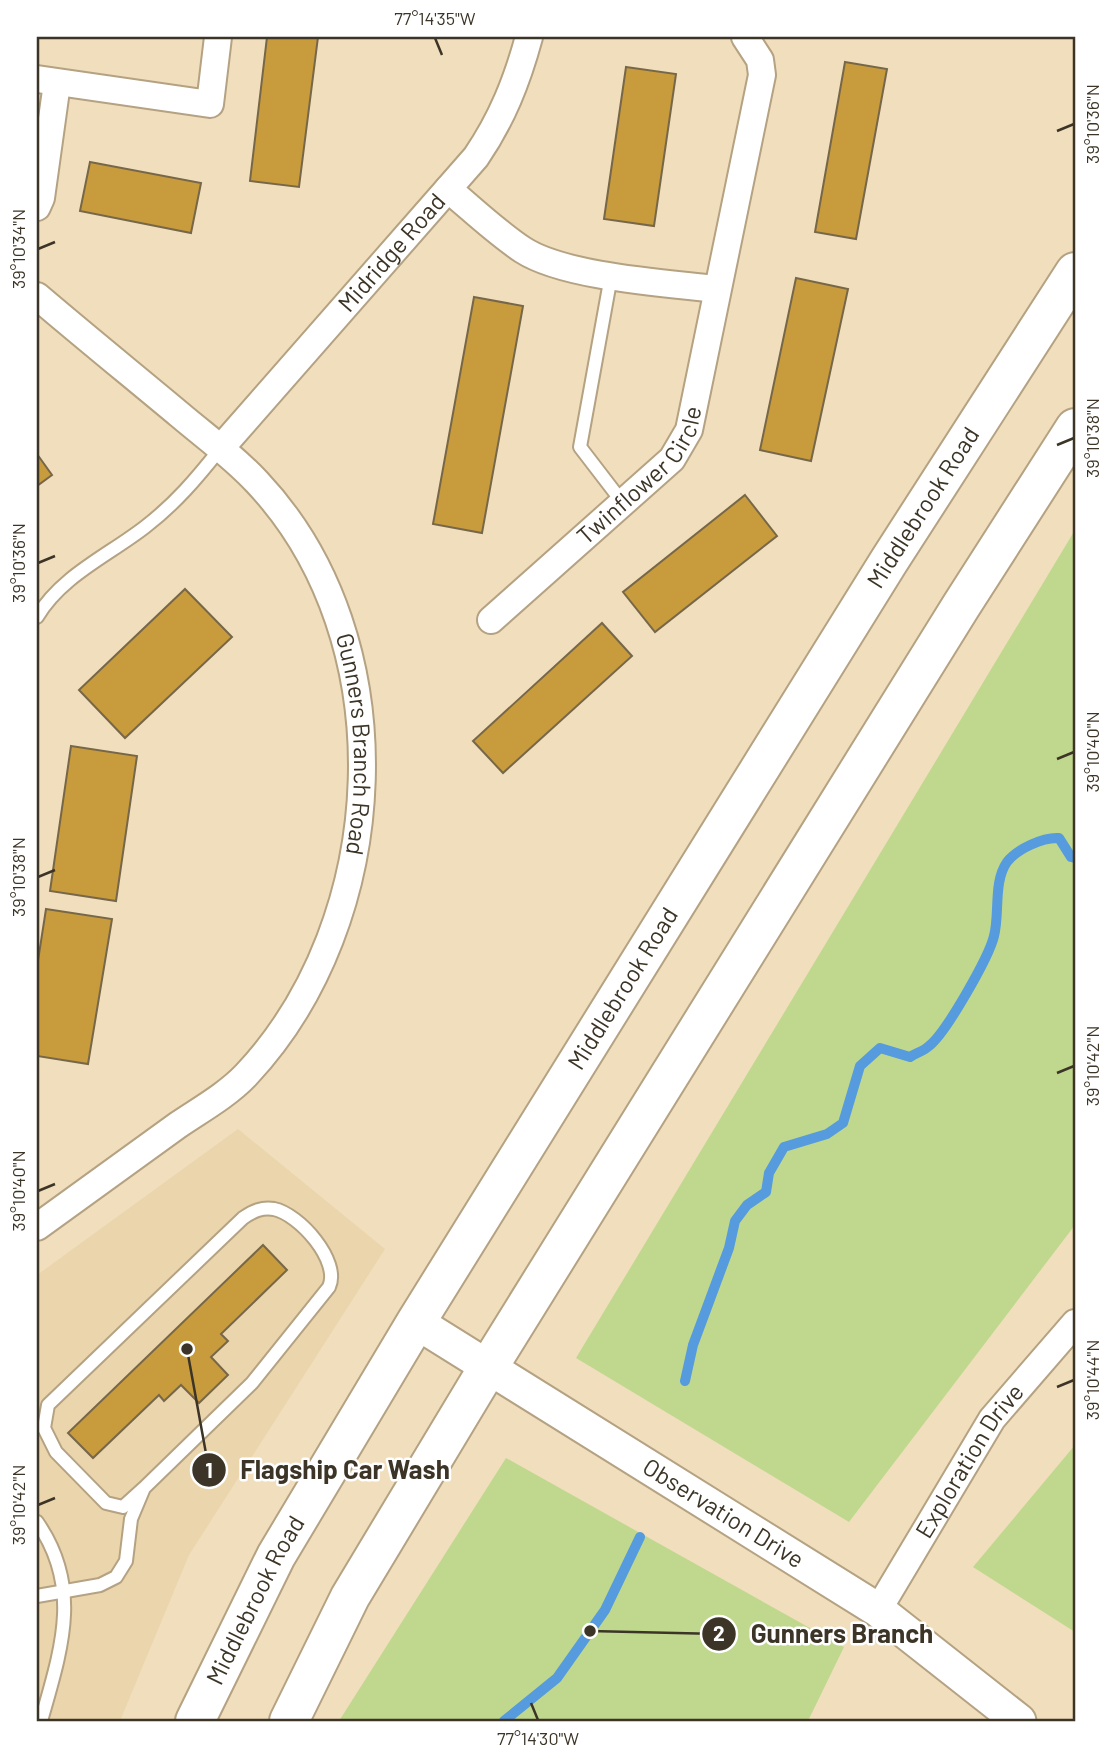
<svg xmlns="http://www.w3.org/2000/svg" width="1112" height="1758" font-family="Barlow,sans-serif">
	<style>
		.built { fill: #ebd5ad }
		.green { fill: #c0d88e }
		.lines { fill: none; stroke-linecap: round; stroke-linejoin: round }
		.stream { stroke: #559bde; stroke-width: 10 }
		.building { fill: #c89b3c; stroke: #776749; stroke-width: 2 }
		.service-casing { stroke: #b4a282; stroke-width: 16 }
		.minor-casing { stroke: #b4a282; stroke-width: 30 }
		.tertiary-casing { stroke: #b4a282; stroke-width: 37 }
		.primary-casing { stroke: #b4a282; stroke-width: 42 }
		.service { stroke: #fff; stroke-width: 12 }
		.minor { stroke: #fff; stroke-width: 26 }
		.tertiary { stroke: #fff; stroke-width: 33 }
		.primary { stroke: #fff; stroke-width: 38 }
		.ticks { fill: none; stroke: #3c3527; stroke-width: 2.5 }
		.labels { text-anchor: middle; stroke-width: 5; stroke-linejoin: round; paint-order: stroke }
		.street-label { font-size: 24px; fill: #3c3527; stroke: #fff }
		.leader { fill: none; stroke: #3c3527; stroke-width: 2.5 }
		.callout-dot { fill: #3c3527; stroke: #fff; stroke-width: 2.5 }
		.mark-label { font-size: 21px; text-anchor: middle; font-weight: bold; fill: #fff }
		.callout-label { font-size: 26px; text-anchor: middle; font-weight: bold; fill: #3c3527; stroke: #fff; stroke-width: 5; stroke-linejoin: round; paint-order: stroke }
		.neatline { fill: none; stroke: #3c3527; stroke-width: 2.5 }
		.ticks-label { font-size: 18px; text-anchor: middle; fill: #3c3527 }
	</style>
	<rect width="100%" height="100%" fill="#f1debd"/>
	<polygon class="built" points="238,1129 385,1249 189,1555 120,1721 37,1721 37,1275"/>
	<g class="green">
		<polygon points="1075,530 1075,1225 849,1522 576,1358"/>
		<polygon points="1075,1445 1075,1632 973,1567"/>
		<polygon points="506,1458 844,1647 808,1721 339,1721"/>
	</g>
	<g class="lines">
		<g class="stream">
			<path d="M685 1381 693 1345 729 1248 735 1221 747 1205 766 1192 769 1173 784 1147 827 1134 843 1123 860 1066 880 1048 910 1057C916 1053 924 1051 929 1046 946 1033 989 957 994 936 1000 913 993 882 1007 862 1017 849 1043 837 1059 838L1071 857 1075 858"/>
			<polyline points="504,1721 557,1678 605,1610 640,1537"/>
		</g>
	</g>
	<g class="building">
		<polygon points="267,37 318,37 299,187 250,181"/>
		<polygon points="845,62 887,69 856,239 815,232"/>
		<polygon points="626,67 676,74 654,226 604,219"/>
		<polygon points="90,162 201,183 191,233 80,211"/>
		<polygon points="796,278 848,289 811,461 760,450"/>
		<polygon points="474,297 523,306 482,533 433,524"/>
		<polygon points="37,454 52,475 37,486"/>
		<polygon points="745,495 777,536 655,632 623,592"/>
		<polygon points="185,589 232,637 125,738 79,690"/>
		<polygon points="602,623 632,656 503,773 473,741"/>
		<polygon points="71,746 137,756 116,901 50,891"/>
		<polygon points="46,909 112,919 88,1064 37,1056 37,967"/>
		<polygon points="263,1245 287,1270 221,1334 228,1341 211,1357 228,1375 199,1403 181,1385 164,1401 159,1395 93,1458 68,1433"/>
	</g>
	<g class="lines">
		<defs>
			<g id="service">
				<polyline points="611,276 580,447 623,503"/>
				<path d="M37 617C61 576 109 555 145 527 175 504 197 478 220 449"/>
				<path d="M37 1522C83 1588 61 1650 41 1721"/>
				<path d="M37 1596 100 1585 116 1577 126 1561 131 1519 144 1488 252 1383 329 1287C341 1261 299 1214 274 1209 262 1207 253 1211 243 1218L48 1405 44 1428 56 1452 106 1503 123 1507 144 1488"/>
			</g>
			<g id="minor">
				<polyline points="37,79 210,104 218,37"/>
				<path d="M448 189C472 209 497 233 523 250 565 277 666 283 717 289"/>
				<polyline points="37,207 41,198 57,83"/>
				<path id="s1" d="M37 296C84 336 132 375 180 415 206 437 234 457 257 482 406 640 391 921 246 1075 227 1095 200 1110 178 1125 131 1159 84 1193 37 1227"/>
				<path id="s2" d="M220 449 476 157C502 119 517 81 529 37"/>
				<path id="s3" d="M491 620 672 459 689 430 762 75 760 60 745 37"/>
				<path id="s4" d="M878 1610 992 1419 1075 1323"/>
			</g>
			<g id="tertiary">
				<path id="s5" d="M416 1322 878 1610 1019 1721"/>
			</g>
			<g id="primary">
				<path id="s6" d="M195 1721 276 1556 416 1322 889 561 1075 272"/>
				<polyline points="289,1721 350,1597 489,1366 961,606 1075,428"/>
			</g>
		</defs>
		<use href="#service" class="service-casing"/>
		<use href="#minor" class="minor-casing"/>
		<use href="#tertiary" class="tertiary-casing"/>
		<use href="#primary" class="primary-casing"/>
		<use href="#service" class="service"/>
		<use href="#minor" class="minor"/>
		<use href="#tertiary" class="tertiary"/>
		<use href="#primary" class="primary"/>
	</g>
	<path class="ticks" d="M435 38 442 55M1057 131 1074 124M38 249 55 242M1057 445 1074 438M38 563 55 556M1057 759 1074 752M38 877 55 870M1057 1073 1074 1066M38 1191 55 1184M1057 1387 1074 1380M38 1505 55 1498M531 1703 538 1720"/>
	<g class="labels">
		<g class="street-label">
			<text dy="8" stroke="none"><textPath href="#s2" startOffset="261">Midridge Road</textPath></text>
			<text dy="8" stroke="none"><textPath href="#s3" startOffset="210">Twinflower Circle</textPath></text>
			<text dy="8" stroke="none"><textPath href="#s6" startOffset="1416">Middlebrook Road</textPath></text>
			<text dy="8" stroke="none"><textPath href="#s1" startOffset="576">Gunners Branch Road</textPath></text>
			<text dy="8" stroke="none"><textPath href="#s6" startOffset="849">Middlebrook Road</textPath></text>
			<text dy="8" stroke="none"><textPath href="#s4" startOffset="175">Exploration Drive</textPath></text>
			<text dy="8" stroke="none"><textPath href="#s5" startOffset="362">Observation Drive</textPath></text>
			<text dy="8" stroke="none"><textPath href="#s6" startOffset="135">Middlebrook Road</textPath></text>
		</g>
	</g>
	<path class="leader" d="M187 1349L209 1470M590 1631L719 1634"/>
	<g class="callout-dot">
		<circle cx="187" cy="1349" r="7"/>
		<circle cx="590" cy="1631" r="7"/>
		<circle cx="209" cy="1470" r="18"/>
		<circle cx="719" cy="1634" r="18"/>
	</g>
	<g class="mark-label">
		<text x="209" y="1478">1</text>
		<text x="719" y="1641">2</text>
	</g>
	<g class="callout-label">
		<text x="345" y="1479">Flagship Car Wash</text>
		<text x="842" y="1643">Gunners Branch</text>
	</g>
	<rect width="1112" height="1758" fill="none" stroke="#ffffff" stroke-width="77"/>
	<rect x="38" y="38" width="1036" height="1682" class="neatline"/>
	<g class="ticks-label">
		<text x="435" y="25">77°14'35"W</text>
		<text transform="translate(1093 124) rotate(-90)" y="6">39°10'36"N</text>
		<text transform="translate(19 249) rotate(-90)" y="6">39°10'34"N</text>
		<text transform="translate(1093 438) rotate(-90)" y="6">39°10'38"N</text>
		<text transform="translate(19 563) rotate(-90)" y="6">39°10'36"N</text>
		<text transform="translate(1093 752) rotate(-90)" y="6">39°10'40"N</text>
		<text transform="translate(19 877) rotate(-90)" y="6">39°10'38"N</text>
		<text transform="translate(1093 1066) rotate(-90)" y="6">39°10'42"N</text>
		<text transform="translate(19 1191) rotate(-90)" y="6">39°10'40"N</text>
		<text transform="translate(1093 1380) rotate(-90)" y="6">39°10'44"N</text>
		<text transform="translate(19 1505) rotate(-90)" y="6">39°10'42"N</text>
		<text x="538" y="1745">77°14'30"W</text>
	</g>
</svg>
